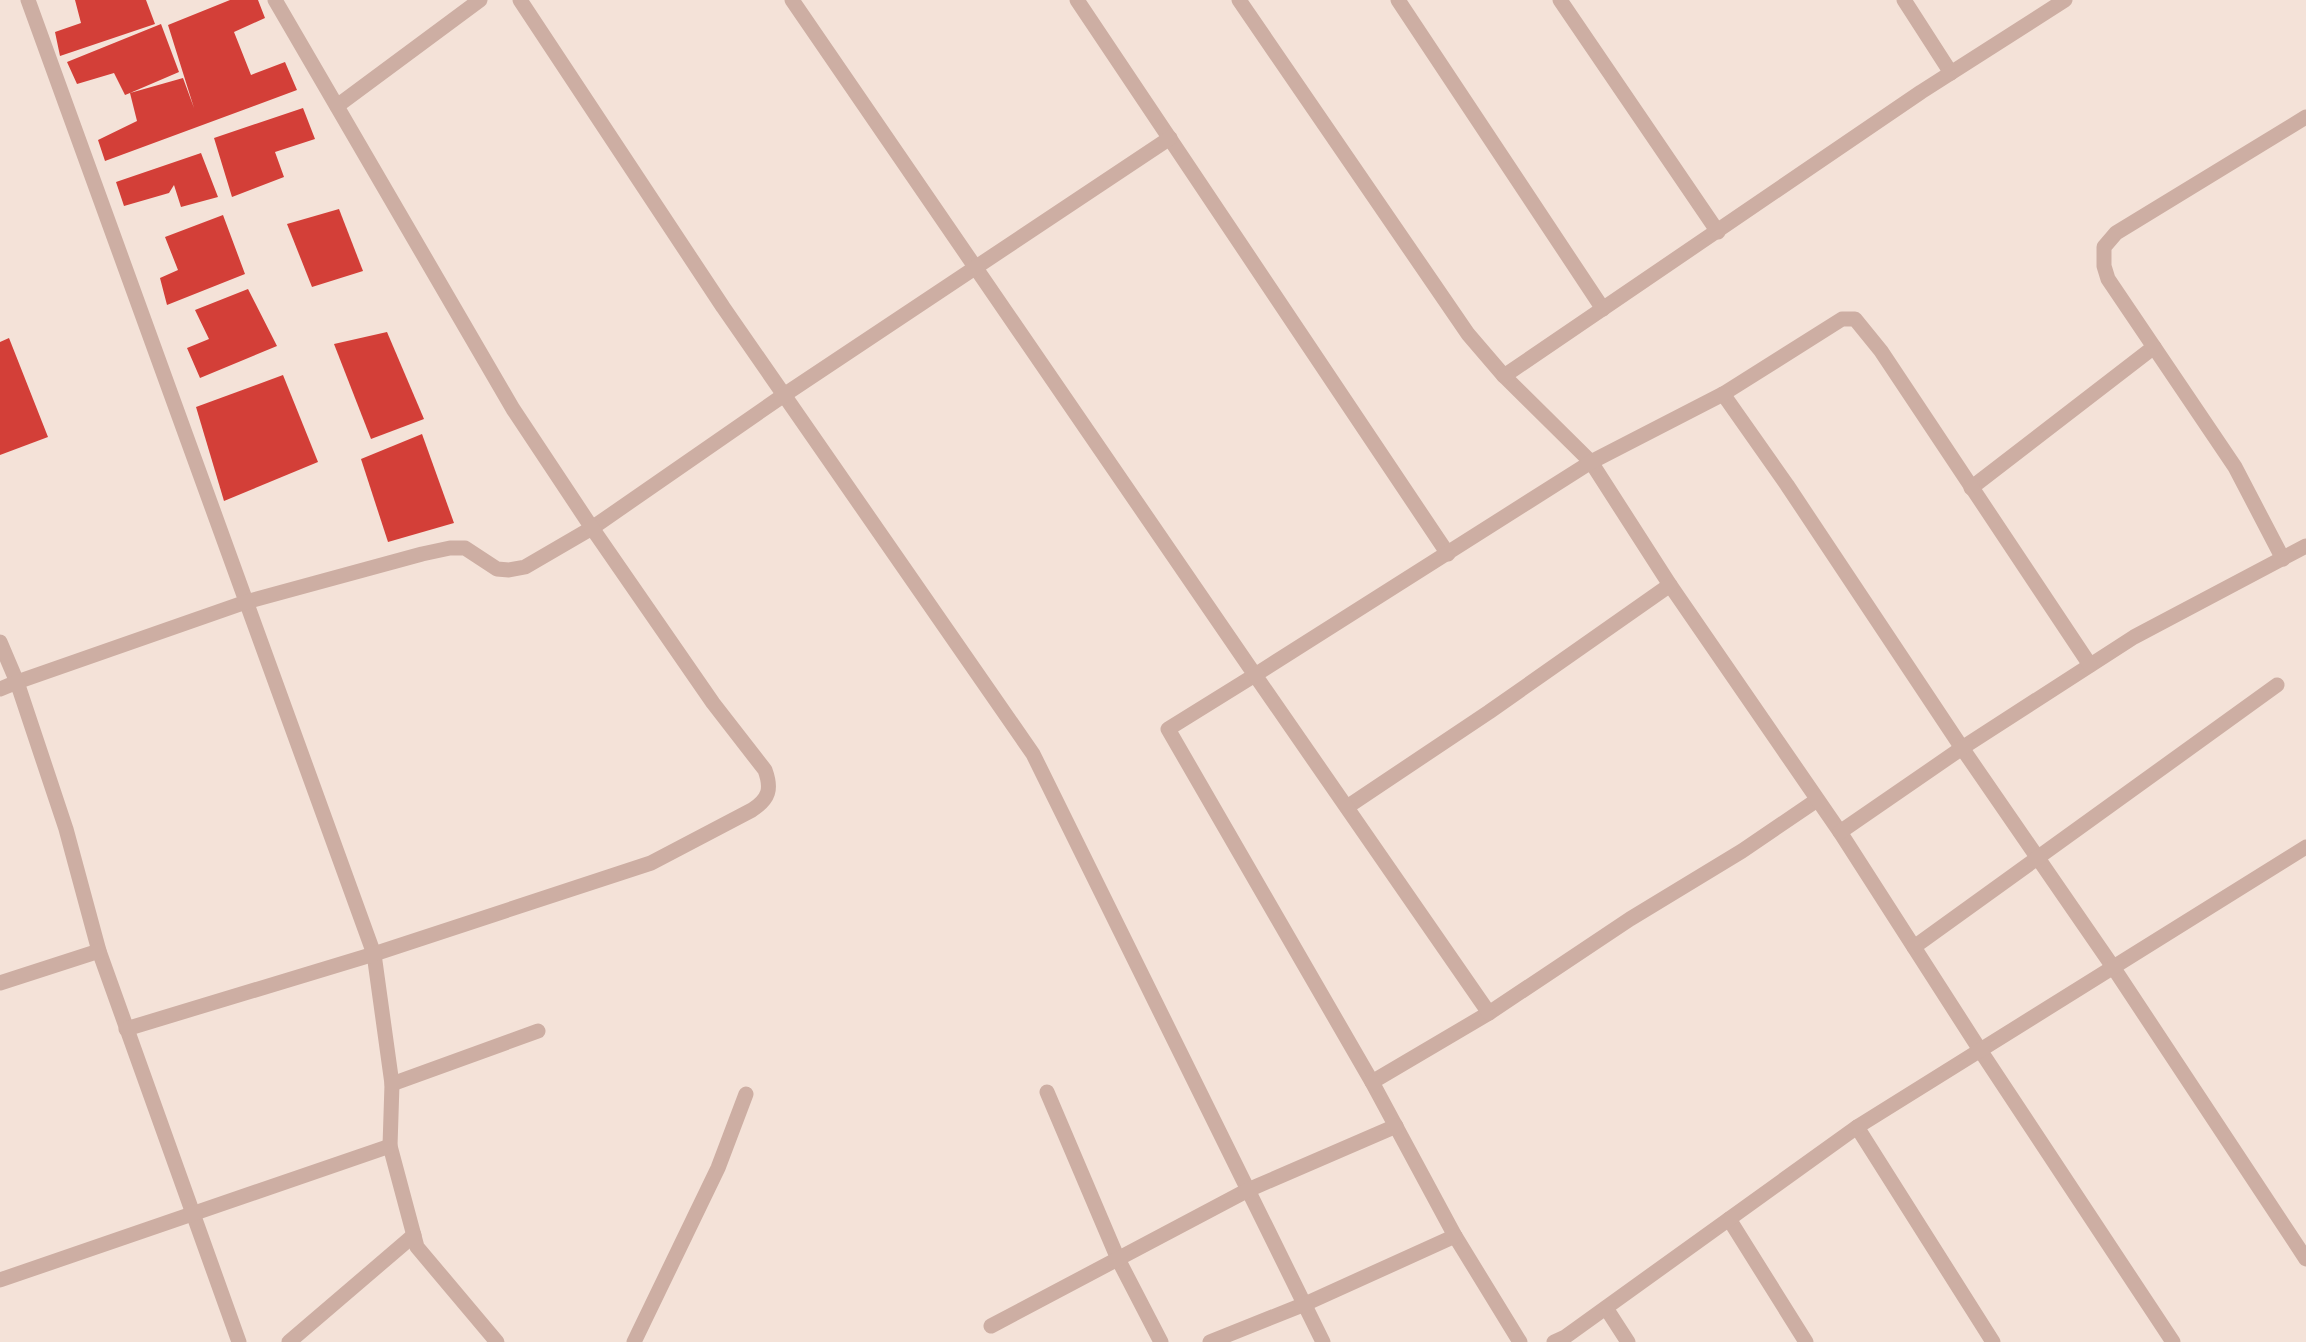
<svg xmlns="http://www.w3.org/2000/svg" width="2306" height="1342" font-family="Manrope,sans-serif">
	<style>
		.building { fill: #d33f38 }
		.lines { fill: none; stroke-linecap: round; stroke-linejoin: round }
		.minor { stroke: #cdaea3; stroke-width: 15 }
	</style>
	<rect width="100%" height="100%" fill="#f4e2d8"/>
	<g class="building">
		<polygon points="75,0 146,0 155,24 60,56 55,32 81,23"/>
		<polygon points="230,0 258,0 265,18 234,32 251,75 285,62 297,90 105,161 98,140 137,121 130,93 125,95 114,73 77,84 67,62 161,24 179,72 130,93 183,78 194,108 168,25"/>
		<polygon points="303,108 315,139 275,152 284,177 232,197 214,138"/>
		<polygon points="201,153 218,197 181,207 174,185 169,193 124,206 116,182"/>
		<polygon points="339,209 363,271 312,287 287,224"/>
		<polygon points="223,215 245,274 167,305 160,278 178,270 165,237"/>
		<polygon points="248,289 277,346 200,378 187,348 209,339 195,310"/>
		<polygon points="387,332 424,419 371,439 334,344"/>
		<polygon points="9,338 48,437 0,455 0,342"/>
		<polygon points="283,375 318,462 224,501 196,407"/>
		<polygon points="422,434 454,523 388,542 361,459"/>
	</g>
	<g class="lines">
		<g class="minor">
			<polyline points="28,0 374,954 392,1084 390,1146 417,1247 497,1342"/>
			<polyline points="520,0 723,307 1033,754 1323,1342"/>
			<polyline points="792,0 1255,675 1168,729 1372,1082 1489,1013 1630,919 1742,851 1817,800"/>
			<polyline points="1077,0 1448,554"/>
			<polyline points="1239,0 1468,334 1504,376 1591,462 1670,585 1840,832 1980,1050 2173,1342"/>
			<polyline points="1398,0 1603,309"/>
			<polyline points="1560,0 1718,232"/>
			<polyline points="1904,0 1951,73"/>
			<polyline points="337,106 480,0"/>
			<polyline points="1504,376 1921,92 2065,0"/>
			<polyline points="1723,394 1787,485 1962,748 2113,967 2306,1259"/>
			<polyline points="1971,488 2154,347"/>
			<polyline points="2283,559 2235,467 2108,279 2104,266 2104,247 2116,233 2306,117"/>
			<polyline points="0,642 17,682 246,602 422,554 450,548 465,548 497,569 509,570 525,567 592,528 784,395 1170,138"/>
			<polyline points="0,689 17,682 66,829 99,951 239,1342"/>
			<polyline points="1347,807 1489,712 1670,585"/>
			<polyline points="1840,832 1962,748 2134,637 2306,546"/>
			<polyline points="1914,947 2277,685"/>
			<polyline points="0,983 99,951"/>
			<polyline points="1489,1013 1255,675 1591,462 1723,394 1842,319 1855,319 1881,351 2090,665"/>
			<path d="M126 1029 374 954 651 863 752 810C769 799 772 789 765 770L713 703 592 528 513 409 275 0"/>
			<polyline points="1372,1082 1455,1236 1520,1342"/>
			<polyline points="392,1084 538,1031"/>
			<polyline points="1047,1092 1118,1259 1161,1342"/>
			<polyline points="1857,1127 1993,1342"/>
			<polyline points="1729,1219 1806,1342"/>
			<polyline points="0,1280 390,1146"/>
			<polyline points="1606,1308 1628,1342"/>
			<polyline points="991,1326 1248,1190 1396,1126"/>
			<polyline points="289,1342 414,1235"/>
			<polyline points="634,1342 718,1168 746,1094"/>
			<polyline points="1210,1342 1305,1304 1455,1236"/>
			<polyline points="1554,1342 1565,1337 1857,1127 2306,847"/>
		</g>
	</g>
</svg>
